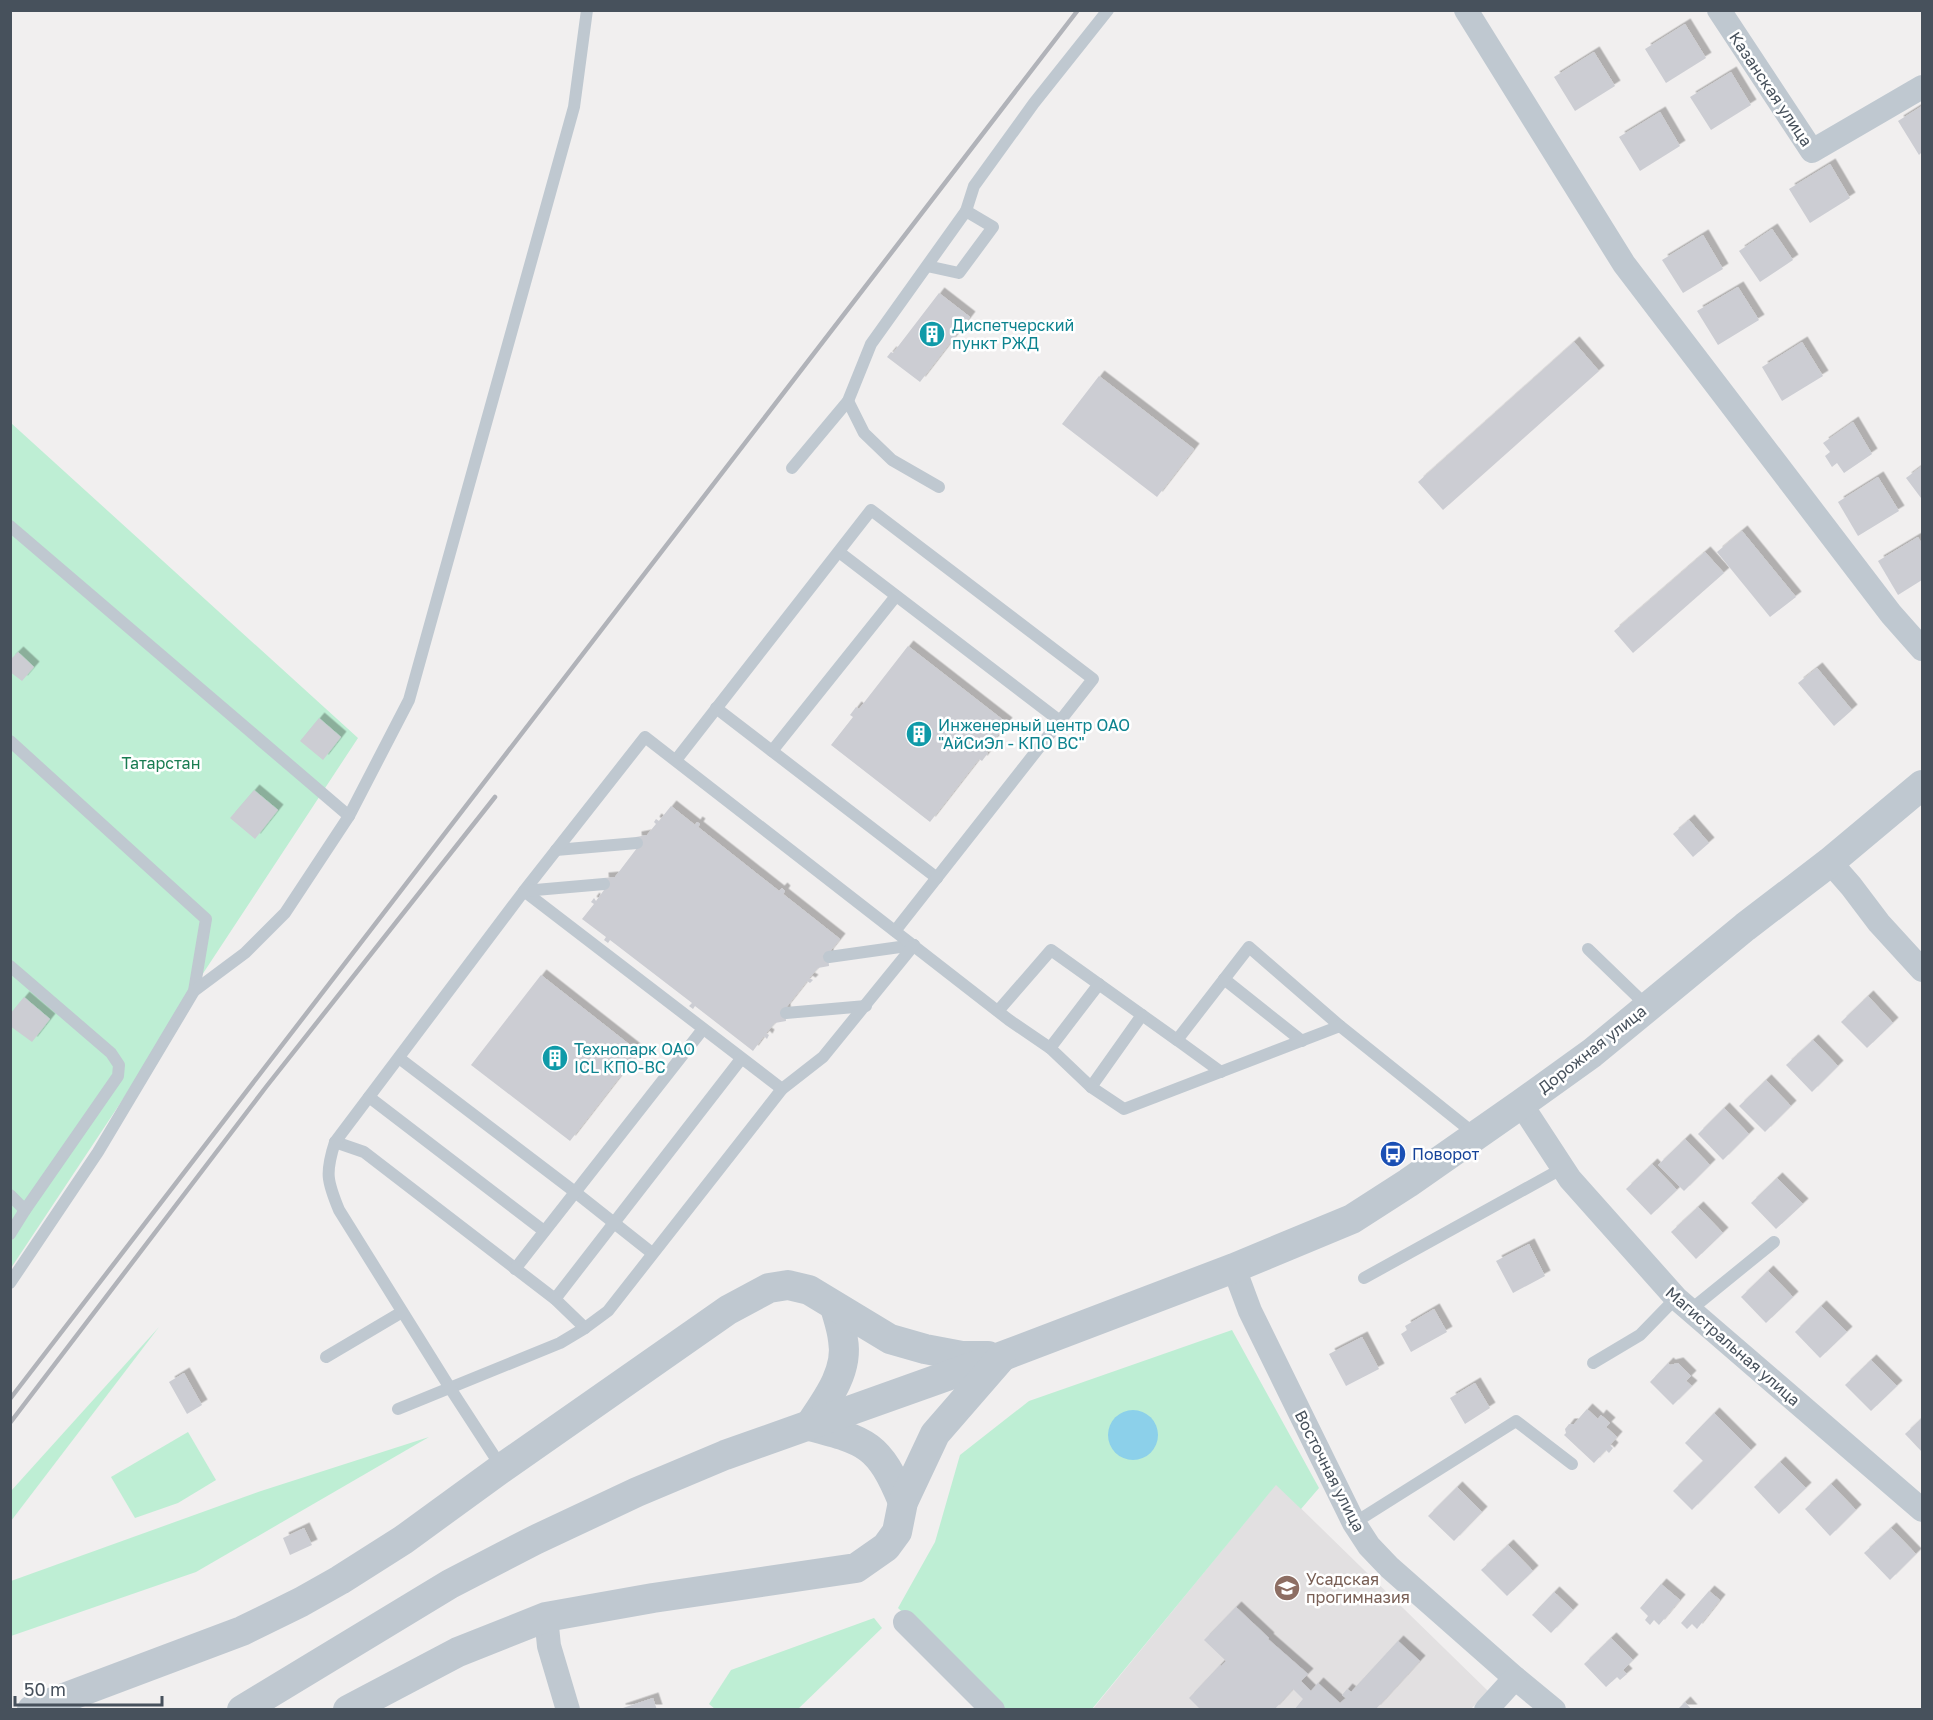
<svg xmlns="http://www.w3.org/2000/svg" width="1933" height="1720" font-family="'Golos Text',sans-serif">
	<style>
		.education { fill: #e2e0e1 }
		.green { fill: #beeed4 }
		.water { fill: #8cd0ea }
		.building { fill: #cccdd3; filter: url(#shadow) }
		.lines { fill: none; stroke-linecap: round; stroke-linejoin: round }
		.service { stroke: #bfc8d0; stroke-width: 12 }
		.minor { stroke: #bfc8d0; stroke-width: 24 }
		.tertiary { stroke: #bfc8d0; stroke-width: 30 }
		.rail { stroke: #b1b3b9; stroke-width: 4.5 }
		.labels { text-anchor: middle; stroke-width: 5; stroke-linejoin: round; paint-order: stroke }
		.street-label { font-size: 16px; fill: #47515c; stroke: #fff }
		.culture-label { font-size: 16px; fill: #0d838f; stroke: #fff; text-anchor: start }
		.park-label { font-size: 16px; fill: #197c51; stroke: #fff }
		.transit-label { font-size: 16px; fill: #164399; stroke: #fff; text-anchor: start }
		.education-label { font-size: 16px; fill: #785e54; stroke: #fff; text-anchor: start }
	</style>
	<defs>
		<filter id="shadow"><feDropShadow dx="5.5" dy="-5.5" stdDeviation="0" flood-color="#0004"/></filter>
	</defs>
	<rect width="100%" height="100%" fill="#f1efef"/>
	<polygon class="education" points="1276,1484 1488,1691 1471,1709 1092,1710"/>
	<g class="green">
		<polygon points="11,423 358,738 200,978 194,992 11,1268"/>
		<polygon points="159,1327 11,1521 11,1491"/>
		<polygon points="1232,1330 1319,1488 1301,1509 1276,1485 1092,1709 1005,1709 898,1608 935,1542 960,1455 1029,1401"/>
		<polygon points="188,1432 216,1480 178,1503 135,1518 111,1477"/>
		<polygon points="429,1437 196,1572 11,1636 11,1581 261,1491"/>
		<polygon points="874,1618 882,1628 798,1709 715,1709 709,1704 731,1670"/>
	</g>
	<circle class="water" cx="1133" cy="1435" r="25"/>
	<g class="building">
		<polygon points="1685,24 1706,58 1666,83 1645,49"/>
		<polygon points="1594,52 1615,86 1575,111 1554,77"/>
		<polygon points="1731,72 1751,105 1711,130 1690,97"/>
		<polygon points="1922,106 1922,152 1919,155 1898,121"/>
		<polygon points="1660,112 1680,146 1640,171 1619,137"/>
		<polygon points="1830,164 1850,198 1810,223 1789,189"/>
		<polygon points="1772,229 1793,260 1760,282 1739,251"/>
		<polygon points="1703,235 1723,269 1683,293 1662,260"/>
		<polygon points="1738,287 1759,320 1718,345 1697,311"/>
		<polygon points="939,293 970,317 920,382 887,357 891,352 893,353"/>
		<polygon points="1574,342 1599,371 1443,510 1418,482"/>
		<polygon points="1802,342 1823,376 1782,401 1762,367"/>
		<polygon points="1099,376 1194,449 1157,497 1062,424"/>
		<polygon points="1853,422 1872,454 1844,473 1837,463 1832,467 1825,456 1830,452 1823,443"/>
		<polygon points="1922,466 1922,497 1921,498 1906,478"/>
		<polygon points="1878,477 1899,511 1858,536 1838,502"/>
		<polygon points="1742,531 1796,597 1770,617 1717,552"/>
		<polygon points="1918,537 1922,544 1922,580 1898,595 1878,561"/>
		<polygon points="1705,552 1724,573 1633,653 1614,631"/>
		<polygon points="908,646 1007,723 986,751 988,753 982,761 979,759 930,822 831,745 853,717 850,715 856,707 859,709"/>
		<polygon points="18,652 34,667 22,681 10,672 10,660"/>
		<polygon points="1817,668 1852,710 1834,726 1798,683"/>
		<polygon points="319,718 341,737 323,760 300,741"/>
		<polygon points="254,790 278,810 255,839 230,818"/>
		<polygon points="671,806 695,825 697,822 700,824 698,827 779,891 782,888 785,891 783,894 840,939 828,954 829,966 818,968 809,978 813,980 810,983 807,981 785,1009 786,1021 775,1023 766,1033 769,1035 767,1039 764,1036 753,1051 695,1006 693,1009 689,1006 692,1003 610,940 608,943 604,940 606,937 582,919 594,904 591,902 594,898 596,901 604,890 603,878 615,877 637,848 636,837 647,835 656,824 654,822 656,819 659,821"/>
		<polygon points="1689,820 1709,843 1693,857 1673,834"/>
		<polygon points="541,975 639,1052 570,1141 471,1065"/>
		<polygon points="1868,996 1893,1023 1867,1048 1841,1022"/>
		<polygon points="24,997 50,1019 32,1042 10,1026 10,1014"/>
		<polygon points="1813,1040 1838,1066 1812,1092 1786,1065"/>
		<polygon points="1766,1080 1791,1106 1765,1132 1739,1106"/>
		<polygon points="1724,1108 1749,1134 1723,1160 1698,1134"/>
		<polygon points="1685,1139 1710,1165 1684,1191 1658,1165"/>
		<polygon points="1652,1164 1677,1190 1651,1215 1626,1189"/>
		<polygon points="1777,1178 1803,1204 1776,1229 1751,1203"/>
		<polygon points="1698,1207 1723,1233 1696,1259 1671,1232"/>
		<polygon points="1529,1244 1545,1276 1513,1293 1496,1261"/>
		<polygon points="1768,1271 1793,1297 1766,1323 1741,1297"/>
		<polygon points="1821,1306 1847,1332 1820,1358 1795,1332"/>
		<polygon points="1434,1309 1447,1332 1411,1352 1401,1334 1407,1330 1405,1326"/>
		<polygon points="1362,1337 1379,1369 1346,1386 1329,1354"/>
		<polygon points="1871,1360 1897,1386 1871,1411 1845,1385"/>
		<polygon points="1668,1363 1670,1365 1678,1363 1691,1376 1686,1381 1692,1386 1673,1405 1650,1382"/>
		<polygon points="184,1373 202,1405 187,1414 169,1382"/>
		<polygon points="1475,1383 1490,1408 1465,1424 1450,1398"/>
		<polygon points="1587,1409 1598,1419 1601,1415 1610,1423 1606,1427 1617,1437 1610,1445 1613,1448 1609,1453 1606,1450 1594,1463 1564,1435 1566,1433 1565,1429 1569,1424 1574,1424"/>
		<polygon points="1714,1413 1751,1450 1692,1510 1673,1491 1703,1461 1685,1443"/>
		<polygon points="1922,1418 1922,1452 1905,1434"/>
		<polygon points="1780,1462 1806,1488 1779,1514 1754,1487"/>
		<polygon points="1831,1484 1856,1510 1830,1536 1805,1509"/>
		<polygon points="1457,1487 1482,1512 1454,1541 1428,1516"/>
		<polygon points="304,1528 312,1545 290,1555 283,1538"/>
		<polygon points="1891,1528 1916,1554 1890,1580 1864,1553"/>
		<polygon points="1508,1545 1533,1571 1507,1596 1481,1570"/>
		<polygon points="1661,1584 1680,1600 1659,1625 1654,1620 1650,1625 1645,1620 1648,1616 1640,1608"/>
		<polygon points="1709,1591 1720,1600 1697,1629 1692,1624 1687,1629 1681,1623"/>
		<polygon points="1554,1592 1573,1610 1551,1633 1532,1615"/>
		<polygon points="1236,1607 1269,1638 1268,1639 1308,1674 1301,1681 1311,1691 1318,1683 1340,1703 1346,1698 1342,1695 1347,1689 1351,1692 1398,1641 1420,1661 1375,1710 1294,1710 1303,1699 1293,1689 1274,1710 1201,1710 1189,1698 1220,1665 1221,1666 1226,1661 1204,1640"/>
		<polygon points="1611,1638 1633,1660 1623,1670 1627,1674 1620,1680 1617,1677 1606,1687 1584,1664"/>
		<polygon points="653,1698 657,1710 620,1710 620,1709"/>
		<polygon points="1685,1702 1692,1710 1677,1710"/>
	</g>
	<g class="lines">
		<g class="service">
			<polyline points="966,211 974,186 1034,103 1108,10"/>
			<polyline points="848,401 864,433 892,460 939,487"/>
			<polyline points="792,468 848,401 871,344 966,211 993,227 959,273 927,266"/>
			<polyline points="10,526 349,816"/>
			<polyline points="839,552 1060,721"/>
			<polyline points="716,708 937,878"/>
			<polyline points="10,741 206,919 194,991 98,1152 10,1283"/>
			<polyline points="772,751 896,596"/>
			<polyline points="676,760 871,510 1093,679 895,931"/>
			<polyline points="556,850 637,843"/>
			<polyline points="1588,949 1647,1006"/>
			<polyline points="829,957 914,945"/>
			<polyline points="10,966 111,1053 119,1065 118,1076 25,1210 10,1234"/>
			<polyline points="1224,979 1302,1041"/>
			<polyline points="194,991 245,953 285,913 349,816 409,700 574,107 587,10"/>
			<polyline points="998,1011 1051,950 1177,1040 1249,947 1340,1026"/>
			<polyline points="786,1013 866,1006"/>
			<polyline points="1177,1040 1221,1072"/>
			<polyline points="1050,1048 1099,984"/>
			<polyline points="399,1058 575,1192 652,1253"/>
			<polyline points="1091,1087 1142,1015"/>
			<polyline points="782,1089 524,891 645,737 1009,1020 1050,1048 1091,1087 1124,1109 1340,1026 1476,1135"/>
			<polyline points="369,1097 544,1231"/>
			<polyline points="335,1142 364,1152 555,1299 585,1328"/>
			<polyline points="10,1195 25,1210"/>
			<polyline points="515,1269 703,1029"/>
			<polyline points="1364,1278 1563,1168"/>
			<polyline points="555,1299 741,1059"/>
			<polyline points="1689,1311 1774,1242"/>
			<polyline points="326,1357 402,1312"/>
			<polyline points="1593,1363 1640,1335 1676,1298"/>
			<polyline points="398,1409 560,1343 585,1328 608,1311 782,1089 823,1057 914,945"/>
			<path d="M502 1468 450 1388 339 1210C327 1181 325 1173 335 1142L524 891 604 884"/>
			<polyline points="1354,1523 1516,1421 1572,1464"/>
		</g>
		<g class="minor">
			<polyline points="1466,10 1624,264 1891,614 1922,649"/>
			<polyline points="1719,10 1812,151 1922,87"/>
			<polyline points="1830,862 1851,886 1879,923 1922,970"/>
			<polyline points="1521,1104 1570,1179 1676,1298 1922,1510"/>
			<polyline points="1234,1268 1250,1311 1354,1523 1369,1546 1389,1567 1515,1678 1554,1710"/>
			<polyline points="546,1617 549,1646 568,1710"/>
			<polyline points="905,1622 993,1710"/>
			<polyline points="1486,1710 1515,1678"/>
		</g>
		<g class="tertiary">
			<path d="M809 1426C867 1441 879 1444 903 1502"/>
			<path d="M809 1426C826 1401 849 1371 843 1340 842 1329 838 1318 835 1307"/>
			<polyline points="32,1710 242,1631 301,1602 340,1580 403,1540 502,1468 728,1310 769,1288 788,1285 809,1290 890,1339 925,1349 962,1356 988,1356"/>
			<polyline points="242,1710 450,1584 535,1540 637,1492 725,1455 1003,1356 1234,1268 1352,1219 1408,1183 1521,1104 1592,1053 1745,927 1830,862 1922,785"/>
			<polyline points="348,1710 458,1652 546,1617 653,1598 856,1568 886,1547 897,1532 903,1502 935,1434 1001,1358"/>
		</g>
		<g class="rail">
			<polyline points="10,1399 1078,10"/>
			<polyline points="10,1423 266,1087 495,797"/>
		</g>
	</g>
	<defs>
		<symbol id="building-disc" viewBox="-11 -11 22 22"><circle r="9.5" fill="#0f9aa8" stroke="#fff"/><path d="M-4-6H4V6H1V3H-1V6H-4ZM-2.5-4.3h1.7v1.8h-1.7ZM.8-4.3h1.7v1.8H.8ZM-2.5-1h1.7V.8h-1.7ZM.8-1h1.7V.8H.8Z" fill="#fff"/></symbol>
		<symbol id="bus-disc" viewBox="-11 -11 22 22"><circle r="9.5" fill="#1a4fb4" stroke="#fff"/><path d="M-5-6H5V4H4V6H2V4H-2V6H-4V4H-5ZM-3.5-4V0h7V-4ZM-3.5 1.2v1.5H-2V1.2ZM2 1.2v1.5H3.5V1.2Z" fill="#fff"/></symbol>
		<symbol id="school-disc" viewBox="-11 -11 22 22"><circle r="9.5" fill="#8d6e63" stroke="#fff"/><path d="M0-5L7-2L0 1L-7-2ZM-4 1L0 2.5L4 1V4Q0 6-4 4Z" fill="#fff"/></symbol>
	</defs>
	<g fill-rule="evenodd">
		<use href="#building-disc" x="917" y="319" width="30" height="30"/>
		<use href="#building-disc" x="904" y="719" width="30" height="30"/>
		<use href="#building-disc" x="540" y="1043" width="30" height="30"/>
		<use href="#bus-disc" x="1378" y="1139" width="30" height="30"/>
		<use href="#school-disc" x="1272" y="1573" width="30" height="30"/>
	</g>
	<g class="labels">
		<g class="street-label">
			<text transform="translate(1771 89) rotate(56)" y="6">Казанская улица</text>
			<text transform="translate(1592 1049) rotate(-38)" y="6">Дорожная улица</text>
			<text transform="translate(1733 1346) rotate(41)" y="6">Магистральная улица</text>
			<text transform="translate(1330 1471) rotate(63)" y="6">Восточная улица</text>
		</g>
		<g class="culture-label">
			<text x="952" y="331">Диспетчерский<tspan x="952" dy="18">пункт РЖД</tspan></text>
			<text x="938" y="731">Инженерный центр ОАО<tspan x="938" dy="18">"АйСиЭл - КПО ВС"</tspan></text>
			<text x="574" y="1055">Технопарк OAO<tspan x="574" dy="18">ICL КПО-ВС</tspan></text>
		</g>
		<g class="park-label">
			<text x="161" y="769">Татарстан</text>
		</g>
		<g class="transit-label">
			<text x="1412" y="1160">Поворот</text>
		</g>
		<g class="education-label">
			<text x="1306" y="1585">Усадская<tspan x="1306" dy="18">прогимназия</tspan></text>
		</g>
	</g>
	<rect width="1933" height="1720" fill="none" stroke="#47515c" stroke-width="24"/>
	<path d="M15 1696v9h147v-9" fill="none" stroke="#47515c" stroke-width="3"/>
	<text x="24" y="1696" font-size="18" fill="#47515c" stroke="#ffffff" stroke-width="4.5" paint-order="stroke">50 m</text>
</svg>
